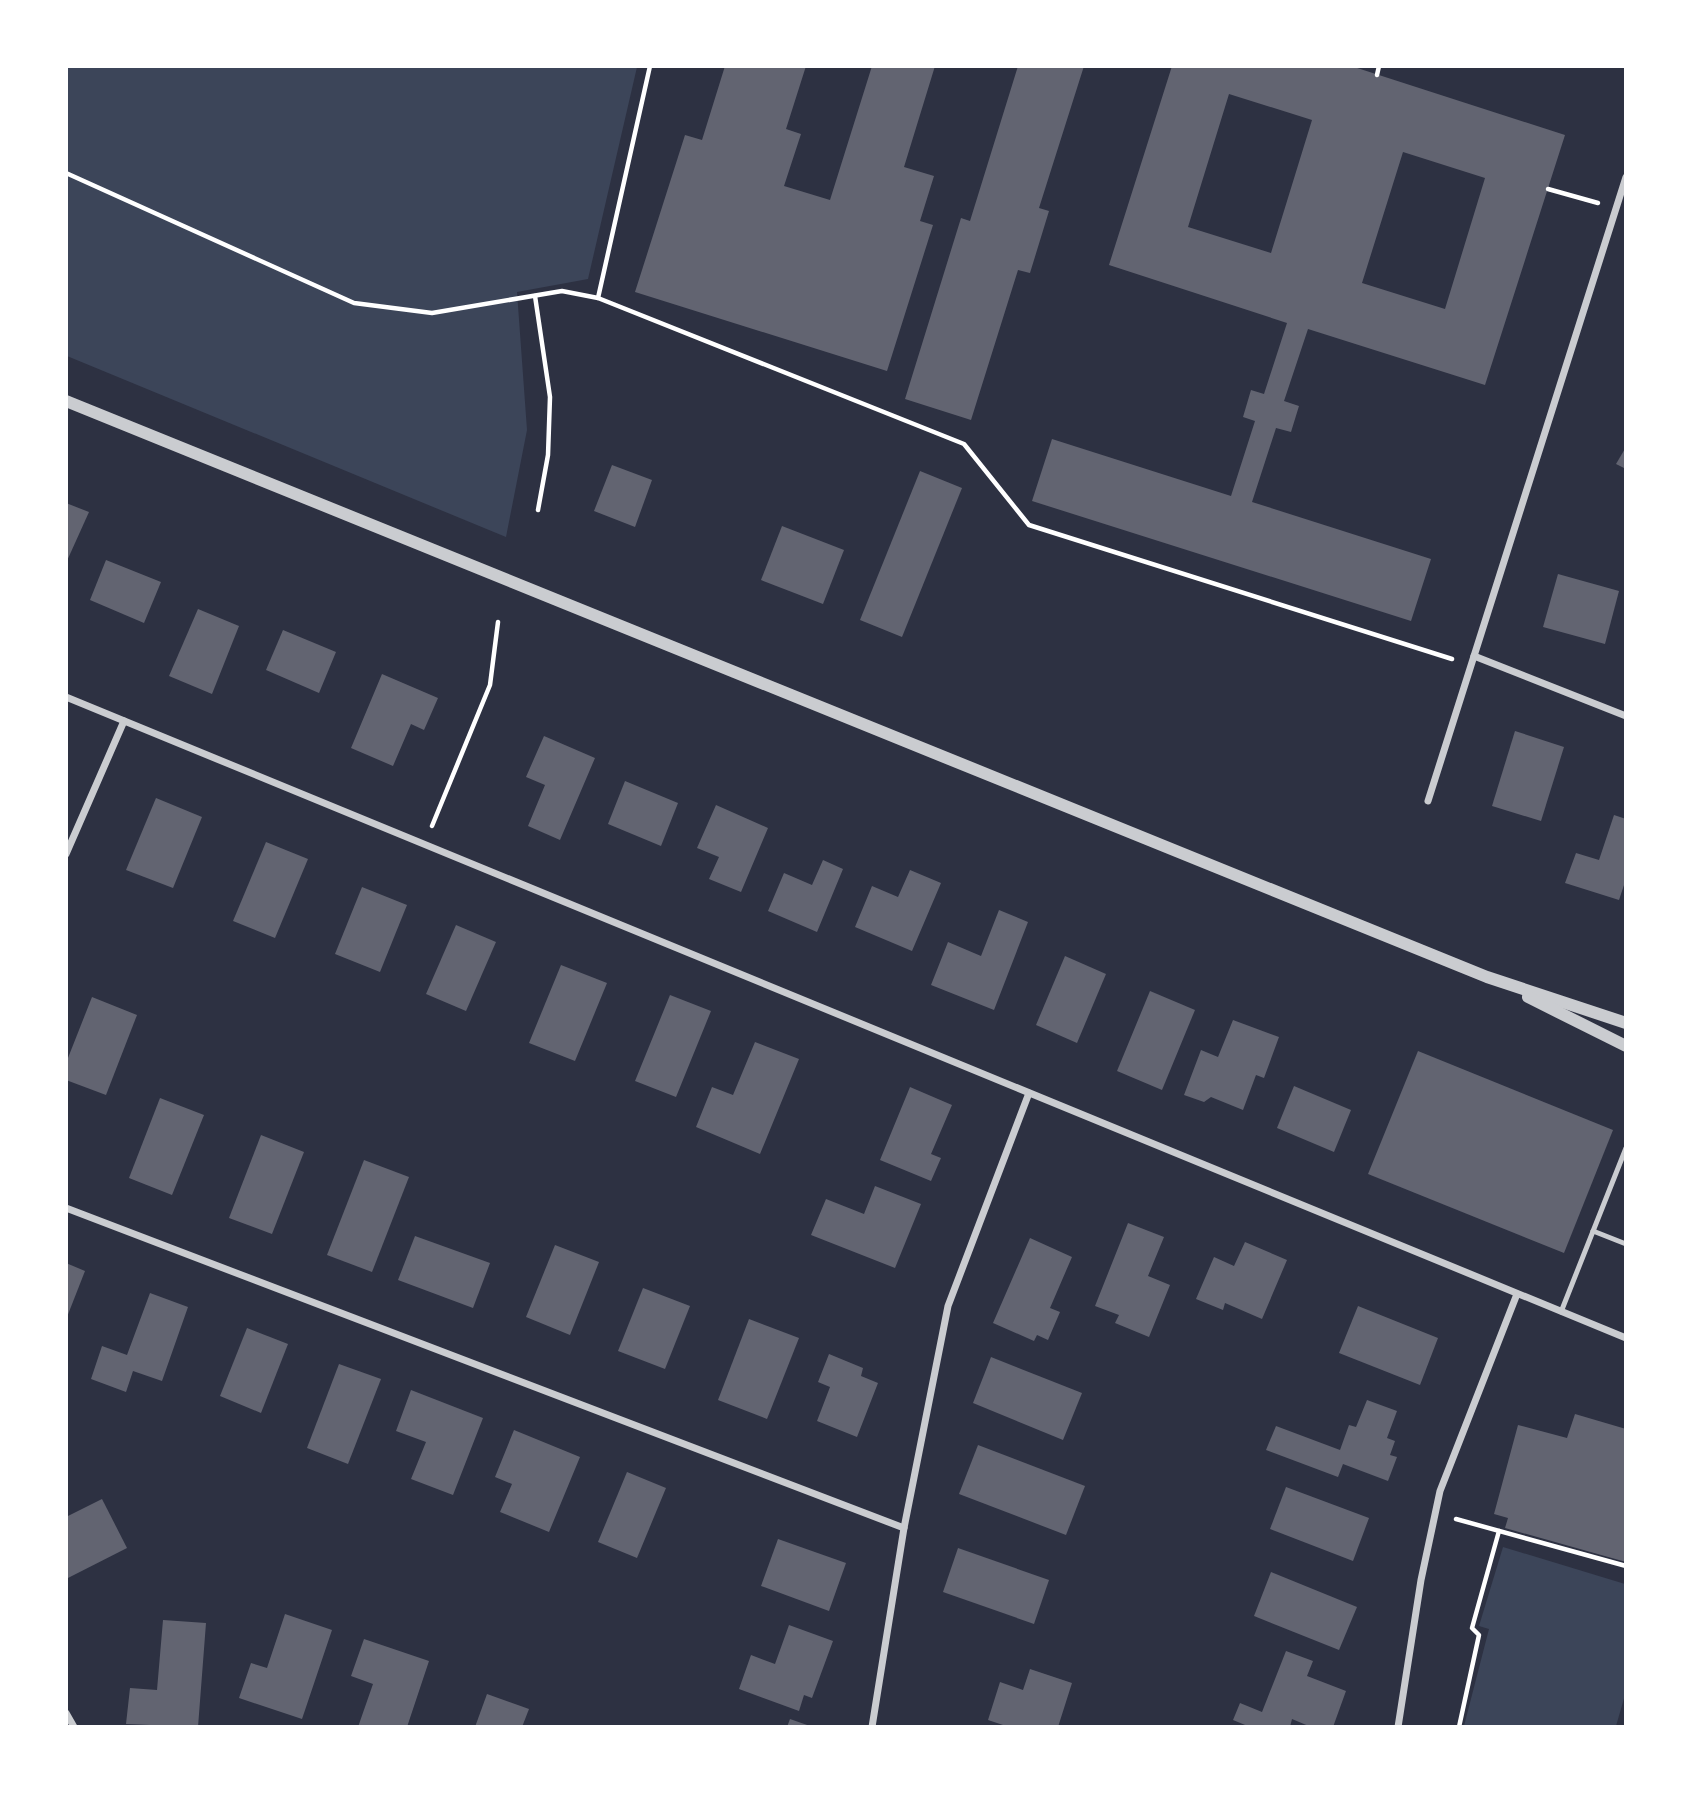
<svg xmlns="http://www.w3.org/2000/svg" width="1692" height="1793" font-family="'Fira Sans',sans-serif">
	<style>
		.green { fill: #3c4559 }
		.building { fill: #626471; fill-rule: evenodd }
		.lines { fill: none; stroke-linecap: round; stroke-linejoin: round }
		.path { stroke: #fff; stroke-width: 4.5 }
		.service { stroke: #caccd0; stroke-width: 5 }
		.minor { stroke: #caccd0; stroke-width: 7 }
		.tertiary { stroke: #caccd0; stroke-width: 12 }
	</style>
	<rect width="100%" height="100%" fill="#2d3142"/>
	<g class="green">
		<polygon points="66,67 637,67 588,279 517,292 527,430 506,537 67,356"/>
		<polygon points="1503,1547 1625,1584 1625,1695 1616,1726 1464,1726 1489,1629 1479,1626"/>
	</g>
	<g class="building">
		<polygon points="725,66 806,66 786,129 801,134 784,186 830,200 872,66 935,66 904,167 934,176 920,221 933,225 887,371 635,292 685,135 702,140"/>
		<polygon points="1018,66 1084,66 1039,208 1049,211 1030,273 1018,270 971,420 905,399 961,218 970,221"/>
		<path d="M1172 66H1351L1565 135 1485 385 1308 329 1284 401 1299 406 1291 432 1276 428 1252 502 1431 559 1411 621 1032 501 1052 439 1231 496 1255 421 1243 417 1251 390 1264 394 1287 323 1109 265ZM1229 94 1312 120 1271 253 1188 227ZM1403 152 1485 178 1445 309 1362 283Z"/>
		<polygon points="1626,447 1626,469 1616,464"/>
		<polygon points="612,465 652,480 635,527 594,511"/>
		<polygon points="920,471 962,488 902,637 860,620"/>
		<polygon points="66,503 89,512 66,563"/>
		<polygon points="782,526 844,550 823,604 761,580"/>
		<polygon points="106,560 161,582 144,623 90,600"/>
		<polygon points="1558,574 1619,591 1605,644 1543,627"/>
		<polygon points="198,609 239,626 212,694 169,676"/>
		<polygon points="283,630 336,652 319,693 266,670"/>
		<polygon points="382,674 438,698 424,730 411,724 393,766 351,748"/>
		<polygon points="1515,731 1564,747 1541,821 1492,806"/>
		<polygon points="544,736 595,758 560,840 528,826 545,785 526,777"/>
		<polygon points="625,781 678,803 661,846 608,824"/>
		<polygon points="156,798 202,817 173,888 126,870"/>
		<polygon points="716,805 768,828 741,892 709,879 719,857 697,848"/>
		<polygon points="1614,815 1626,819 1626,879 1619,900 1565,883 1576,853 1599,860"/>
		<polygon points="266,842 308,859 275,938 233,921"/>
		<polygon points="823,860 843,869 817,932 768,911 784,873 812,885"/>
		<polygon points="910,870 941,883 912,951 855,927 872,886 898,897"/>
		<polygon points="362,887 407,905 380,972 335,954"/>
		<polygon points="999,910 1028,922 994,1010 931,985 948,942 981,956"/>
		<polygon points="456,925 496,942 466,1011 426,994"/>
		<polygon points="1065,956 1106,974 1077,1043 1036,1025"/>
		<polygon points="561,965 607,983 575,1061 529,1043"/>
		<polygon points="1150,991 1195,1010 1162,1090 1117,1071"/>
		<polygon points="670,995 711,1011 676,1097 635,1081"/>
		<polygon points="92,997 137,1015 106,1095 66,1080 66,1063"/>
		<polygon points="1233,1020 1279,1037 1264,1078 1256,1075 1243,1110 1211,1097 1204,1102 1184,1095 1201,1050 1218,1057"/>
		<polygon points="755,1042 799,1059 760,1154 696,1127 712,1087 733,1095"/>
		<polygon points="1418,1051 1613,1130 1564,1253 1368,1174"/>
		<polygon points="1294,1086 1351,1110 1334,1152 1277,1128"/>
		<polygon points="910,1087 952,1105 931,1154 941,1158 931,1181 880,1160"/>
		<polygon points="160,1098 204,1115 172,1195 129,1178"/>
		<polygon points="261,1135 304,1152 272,1234 229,1218"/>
		<polygon points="364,1160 409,1177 372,1272 327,1255"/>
		<polygon points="875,1186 921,1204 895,1268 811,1235 826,1199 864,1214"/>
		<polygon points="1128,1223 1164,1237 1148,1276 1170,1285 1149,1337 1115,1323 1119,1315 1095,1306"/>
		<polygon points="415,1236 490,1263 473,1308 398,1280"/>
		<polygon points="1030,1238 1072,1257 1050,1308 1060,1312 1048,1340 1037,1335 1034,1341 993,1323"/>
		<polygon points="1245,1242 1287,1260 1262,1319 1225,1303 1223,1310 1196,1299 1214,1257 1234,1266"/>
		<polygon points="555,1245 599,1262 570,1335 526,1317"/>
		<polygon points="66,1263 85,1271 67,1317 66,1317"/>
		<polygon points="643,1288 690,1306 665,1369 618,1351"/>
		<polygon points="150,1293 188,1307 162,1381 133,1371 126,1392 91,1379 102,1346 127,1355"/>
		<polygon points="1358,1306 1438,1338 1420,1385 1339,1353"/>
		<polygon points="749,1319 799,1338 767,1419 718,1400"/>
		<polygon points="247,1328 288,1344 261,1413 220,1396"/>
		<polygon points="829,1354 863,1368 861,1376 878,1383 857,1437 817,1421 830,1387 818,1382"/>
		<polygon points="991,1357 1082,1393 1063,1440 973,1403"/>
		<polygon points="339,1364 381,1379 348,1464 307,1448"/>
		<polygon points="411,1390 483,1418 453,1495 411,1479 426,1442 396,1431"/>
		<polygon points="1367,1400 1397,1411 1387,1438 1395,1441 1390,1455 1397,1457 1388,1481 1343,1464 1338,1477 1266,1450 1276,1426 1340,1450 1349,1425 1356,1427"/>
		<polygon points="1575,1414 1626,1429 1626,1562 1505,1528 1508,1518 1494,1514 1518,1425 1567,1438"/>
		<polygon points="514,1430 580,1457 549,1532 500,1512 512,1484 495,1477"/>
		<polygon points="978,1445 1085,1486 1066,1535 959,1494"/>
		<polygon points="627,1472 666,1488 637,1558 598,1542"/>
		<polygon points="1286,1487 1369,1518 1353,1561 1270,1529"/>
		<polygon points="102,1499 127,1548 66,1579 66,1517"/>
		<polygon points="778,1539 846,1563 829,1611 761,1586"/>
		<polygon points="958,1548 1049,1580 1034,1624 943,1592"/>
		<polygon points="1271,1572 1357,1607 1339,1650 1254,1616"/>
		<polygon points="285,1614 332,1630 302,1719 239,1698 251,1663 267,1668"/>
		<polygon points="163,1620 206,1623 198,1727 126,1724 130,1688 157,1690"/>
		<polygon points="789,1625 833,1641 812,1698 804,1695 799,1711 739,1689 751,1655 775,1664"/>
		<polygon points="364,1639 429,1661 407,1727 358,1727 373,1684 351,1676"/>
		<polygon points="1286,1651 1313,1661 1307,1676 1346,1691 1333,1727 1311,1727 1292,1719 1290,1727 1250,1727 1233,1720 1240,1703 1262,1712"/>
		<polygon points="1030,1669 1072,1683 1058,1727 1009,1727 988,1720 1000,1682 1023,1690"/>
		<polygon points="487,1694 529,1709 522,1727 475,1727"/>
		<polygon points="790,1719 810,1726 810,1727 787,1727"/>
	</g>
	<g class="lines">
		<g class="path">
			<polyline points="1377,75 1379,66"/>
			<polyline points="66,173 354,303 432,313 562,291 598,298 964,444 1029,525 1452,659"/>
			<polyline points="1548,189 1598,203"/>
			<polyline points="535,296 550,397 548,455 538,510"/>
			<polyline points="598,298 650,66"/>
			<polyline points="432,826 490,685 498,622"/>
			<polyline points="1456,1519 1626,1566"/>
			<polyline points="1459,1727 1479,1635 1472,1628 1499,1531"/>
		</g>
		<g class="service">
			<polyline points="1593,1231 1626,1244"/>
			<polyline points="1561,1312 1626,1148"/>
		</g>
		<g class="minor">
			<polyline points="1474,656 1626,716"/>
			<polyline points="66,697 1626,1338"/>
			<polyline points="1428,801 1626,177"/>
			<polyline points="66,854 124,721"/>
			<polyline points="66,1208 904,1528"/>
			<polyline points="66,1713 74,1727"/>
			<polyline points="872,1727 904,1528 948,1306 1029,1093"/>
			<polyline points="1398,1727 1421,1580 1440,1491 1517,1294"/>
		</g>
		<g class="tertiary">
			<polyline points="66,401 1487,977 1626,1023"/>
			<polyline points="1528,997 1626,1046"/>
		</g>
	</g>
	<rect width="1692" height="1793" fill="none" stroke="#ffffff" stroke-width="136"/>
</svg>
